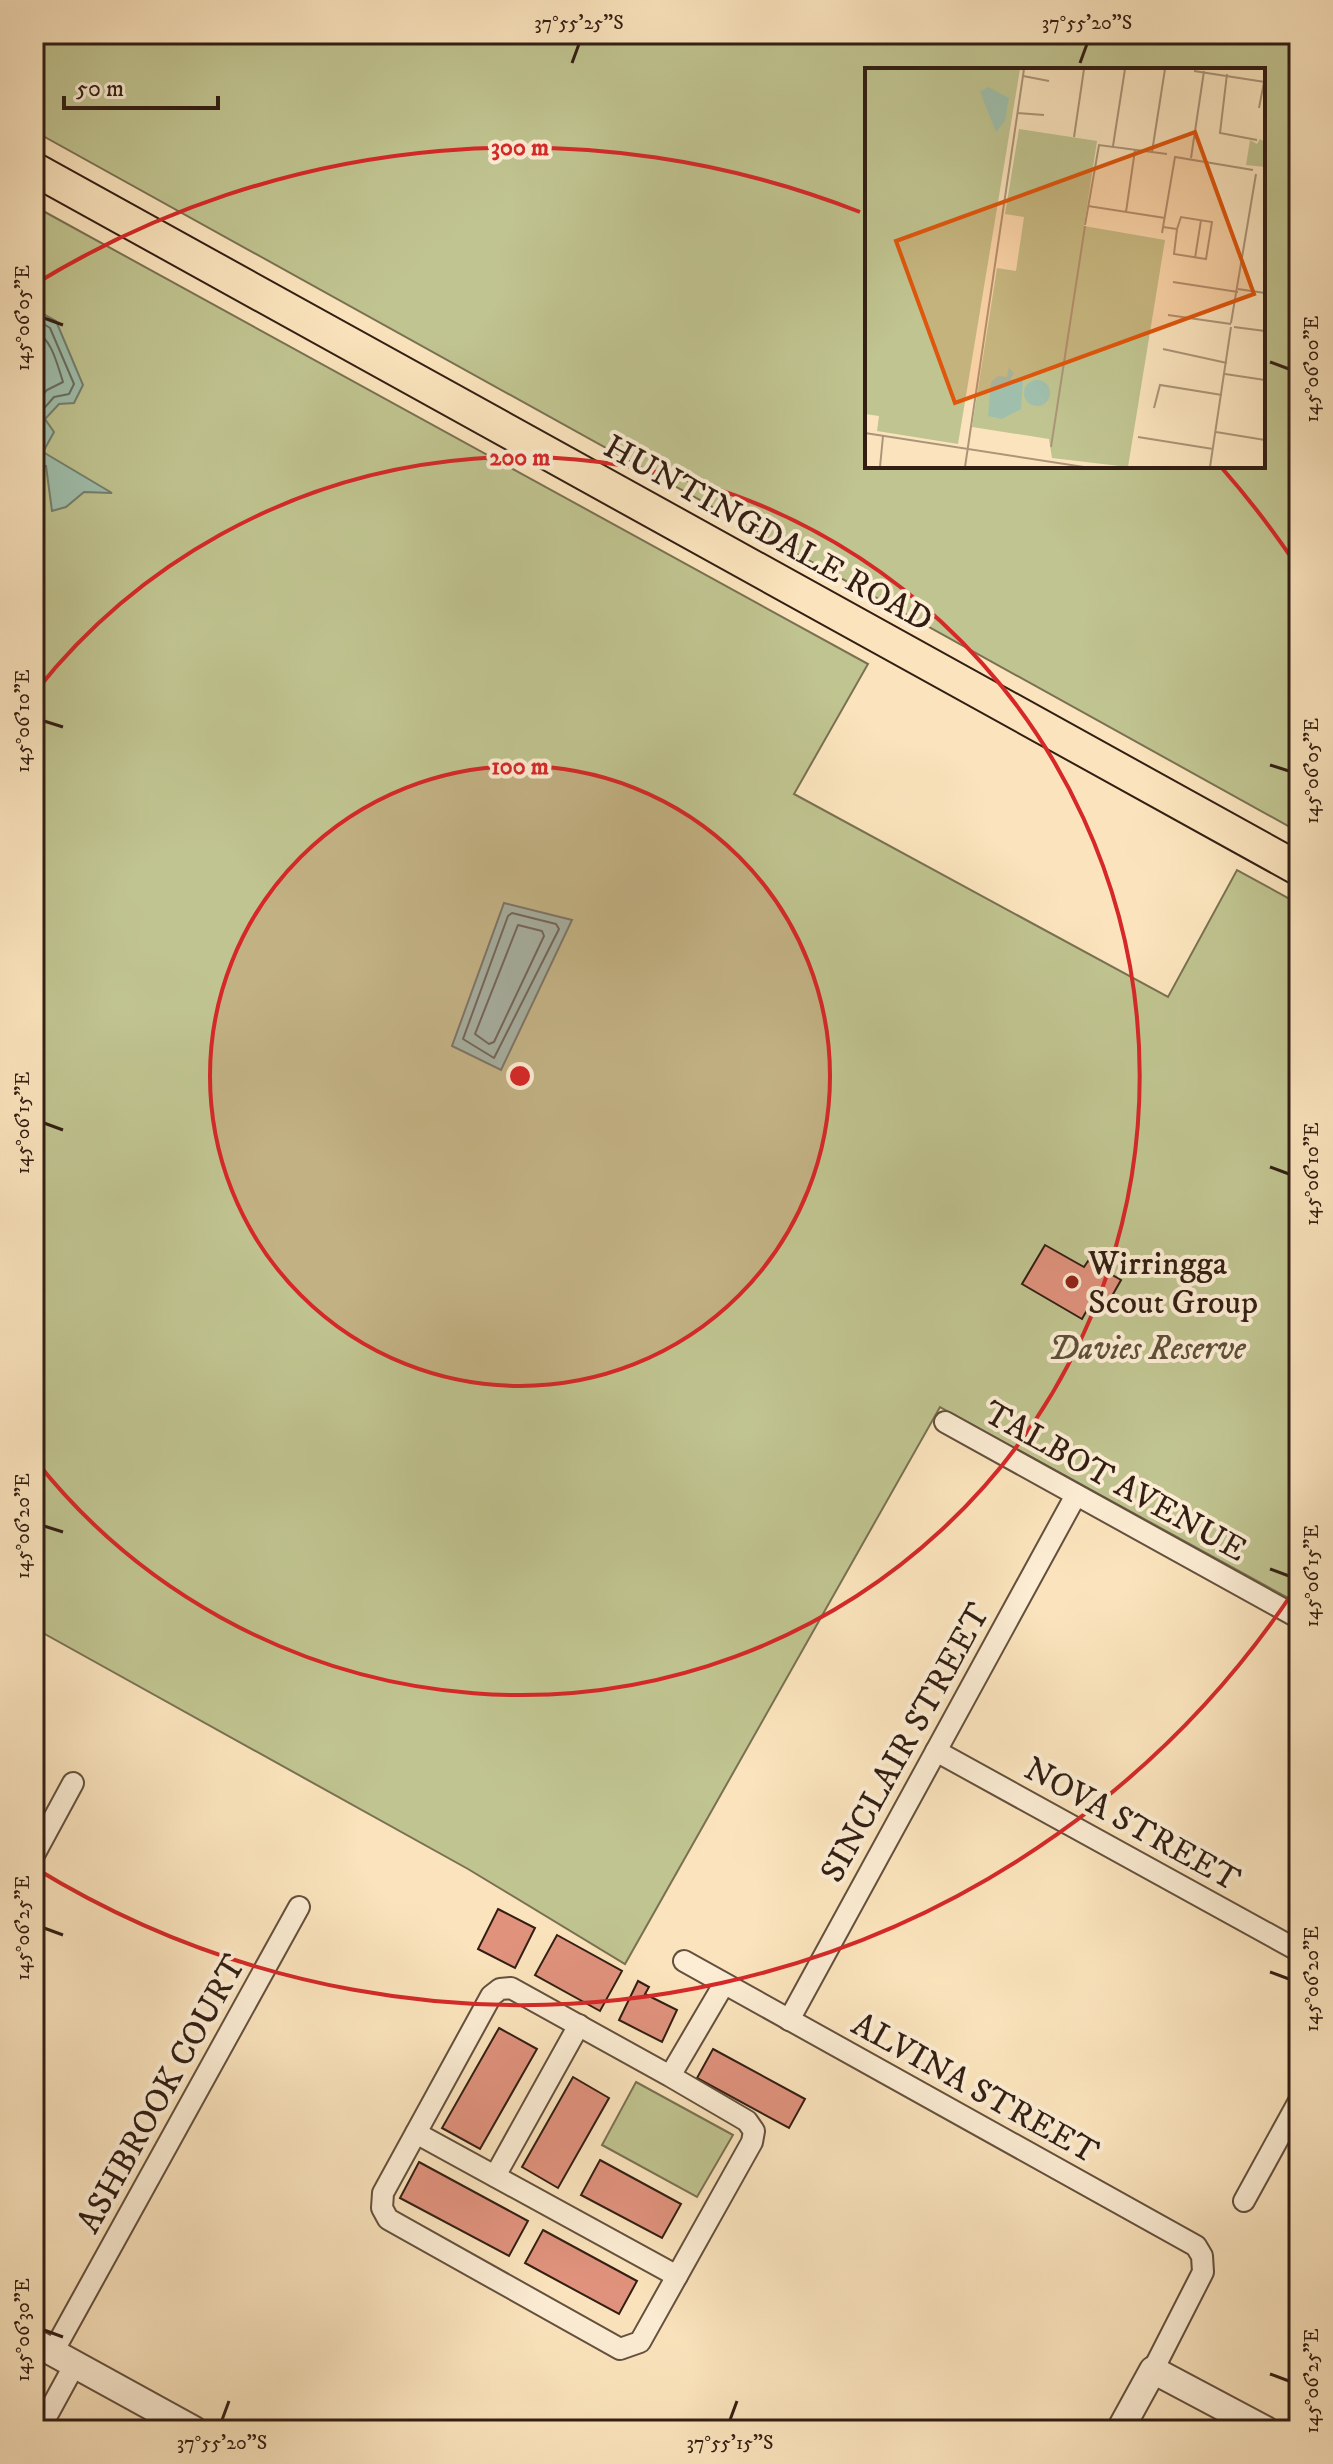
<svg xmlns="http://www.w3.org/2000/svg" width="1333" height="2464" font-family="'IM FELL DW Pica',serif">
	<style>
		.green { fill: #c0c490; stroke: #797152; stroke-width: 2; fill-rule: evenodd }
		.water { fill: #9fbfac; stroke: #737f6f; stroke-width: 2 }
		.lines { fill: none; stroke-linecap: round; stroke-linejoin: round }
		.shore { stroke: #686e60; stroke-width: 2 }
		.building { fill: #e0927d; stroke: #321e13; stroke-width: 2 }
		.minor-casing { stroke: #64503e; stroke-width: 24 }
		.tertiary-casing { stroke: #64503e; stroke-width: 30 }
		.primary-casing { stroke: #321e13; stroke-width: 36 }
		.minor { stroke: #fcedd4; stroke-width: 20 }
		.tertiary { stroke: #fcedd4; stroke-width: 26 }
		.primary { stroke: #fbe4bd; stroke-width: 32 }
		.ticks { fill: none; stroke: #321e13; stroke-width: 3 }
		.ring { fill: none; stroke: #d62828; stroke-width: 4 }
		.poi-dot { fill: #8f2418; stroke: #fcedd4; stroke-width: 3 }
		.labels { text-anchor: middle; stroke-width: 8; stroke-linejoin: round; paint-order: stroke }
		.street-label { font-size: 34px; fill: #321e13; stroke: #fcedd4 }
		.poi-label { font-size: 34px; fill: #321e13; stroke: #fcedd4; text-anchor: start }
		.park-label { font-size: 34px; font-style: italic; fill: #5d5038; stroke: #fcedd4 }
		.inset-road { fill: none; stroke: #ab9579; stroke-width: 2 }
		.view { fill: #df560c; fill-opacity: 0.15; stroke: #df560c; stroke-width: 4 }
		.inset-edge { fill: none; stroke: #321e13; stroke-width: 4 }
		.centre { fill: #d62828; stroke: #fcedd4; stroke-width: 4 }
		.ring-label { font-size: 24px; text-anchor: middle; font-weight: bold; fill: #d62828; stroke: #fcedd4; stroke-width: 8; stroke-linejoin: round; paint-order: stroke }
		.neatline { fill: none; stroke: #321e13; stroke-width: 3 }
		.ticks-label { font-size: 20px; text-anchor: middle; fill: #321e13 }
	</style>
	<rect width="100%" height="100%" fill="#fbe4bd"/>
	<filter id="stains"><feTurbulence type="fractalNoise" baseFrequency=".0025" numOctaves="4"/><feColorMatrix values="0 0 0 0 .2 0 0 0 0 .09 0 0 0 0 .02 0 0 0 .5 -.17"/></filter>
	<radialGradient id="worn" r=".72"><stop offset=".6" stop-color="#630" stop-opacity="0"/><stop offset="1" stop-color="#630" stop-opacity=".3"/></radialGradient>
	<g class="green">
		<path d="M34 34H1299V832L34 131ZM867 70H1263V466H867Z"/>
		<polygon points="34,206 868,664 794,794 1168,997 1237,870 1299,904 1299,1604 940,1407 625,1964 468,1869 34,1628"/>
		<polygon points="636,2082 733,2135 697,2197 602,2145"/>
	</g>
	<g class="water">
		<polygon points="34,309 56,321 83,385 74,403 59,404 45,419 54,432 43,452 112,493 84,492 66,507 52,511 46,466 34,465"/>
		<polygon points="504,903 572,920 501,1070 452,1046"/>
	</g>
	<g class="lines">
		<g class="shore">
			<polyline points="34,318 50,328 74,384 69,394 54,397 39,414 44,433 34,456"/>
			<path d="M34 330C52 339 57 364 63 382L47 390 34 404"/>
			<polygon points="512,913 556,924 559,929 494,1058 463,1039 508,916"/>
			<polygon points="518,925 542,931 544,936 494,1042 489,1044 475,1034"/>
		</g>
	</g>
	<g class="building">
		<polygon points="1045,1245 1084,1267 1088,1261 1121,1280 1108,1303 1095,1296 1082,1319 1022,1284"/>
		<polygon points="498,1909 535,1928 515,1968 478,1949"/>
		<polygon points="557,1935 622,1971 600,2011 535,1975"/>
		<polygon points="638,1981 649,1987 645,1994 677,2010 662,2042 619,2020"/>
		<polygon points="499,2028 537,2049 480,2149 442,2128"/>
		<polygon points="713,2049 805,2099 789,2128 697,2078"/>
		<polygon points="573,2077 609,2098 558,2188 522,2167"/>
		<polygon points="600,2160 681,2204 662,2238 581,2195"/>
		<polygon points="419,2162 528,2221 509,2256 400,2198"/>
		<polygon points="543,2230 637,2281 619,2314 525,2263"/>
		<polygon points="71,2420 91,2430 66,2430"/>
	</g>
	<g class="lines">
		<defs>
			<g id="minor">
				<polyline points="945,1422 1299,1618"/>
				<polyline points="936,1751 1299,1951"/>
				<polyline points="34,1855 73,1783"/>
				<polyline points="684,1961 1196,2246 1202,2256 1203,2272 1153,2370"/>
				<polyline points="789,2020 1076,1495"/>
				<polyline points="670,2076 747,2121 754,2131 752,2142 640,2342 620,2349 388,2219 382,2208 383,2193 491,1996 500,1989 511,1988 670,2076 724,1984"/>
				<polyline points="416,2133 677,2276"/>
				<polyline points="495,2176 579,2025"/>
				<polyline points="1244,2201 1299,2101"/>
				<polyline points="53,2352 299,1907"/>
				<polyline points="39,2430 75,2364"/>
			</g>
			<g id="tertiary">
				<polyline points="34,2342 194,2430"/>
				<polyline points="1120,2430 1153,2370 1266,2430"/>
			</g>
			<polyline id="primary" points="34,169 1299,869"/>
		</defs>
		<use href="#minor" class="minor-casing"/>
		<use href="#tertiary" class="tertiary-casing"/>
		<use href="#primary" class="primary-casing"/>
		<use href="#minor" class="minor"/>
		<use href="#tertiary" class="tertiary"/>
		<use href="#primary" class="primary"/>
	</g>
	<path class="ticks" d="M572 63 579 44M1080 63 1087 44M44 318 63 325M1270 362 1289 369M44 721 63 727M1270 765 1289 771M44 1123 63 1130M1270 1167 1289 1174M44 1526 63 1532M1270 1569 1289 1576M44 1928 63 1935M1270 1972 1289 1979M44 2330 63 2337M1270 2374 1289 2381M222 2420 229 2401M730 2420 737 2401"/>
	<circle cx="520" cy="1076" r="310" fill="#d62828" fill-opacity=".12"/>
	<g class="ring">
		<circle cx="520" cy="1076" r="310"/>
		<path d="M36 691A619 619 0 1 1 36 1461"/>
		<path d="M1295 1589A929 929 0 0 1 35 1868M35 284A929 929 0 0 1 860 212M1221 467A929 929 0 0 1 1295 563"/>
	</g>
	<circle class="poi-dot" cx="1072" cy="1282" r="8"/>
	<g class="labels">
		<g class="street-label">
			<text transform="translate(769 532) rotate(29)" y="12">HUNTINGDALE ROAD</text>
			<text transform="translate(1116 1480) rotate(29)" y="12">TALBOT AVENUE</text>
			<text transform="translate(904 1742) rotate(-61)" y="12">SINCLAIR STREET</text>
			<text transform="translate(1133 1823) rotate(29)" y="12">NOVA STREET</text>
			<text transform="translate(976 2087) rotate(29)" y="12">ALVINA STREET</text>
			<text transform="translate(160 2093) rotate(-61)" y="12">ASHBROOK COURT</text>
		</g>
		<g class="poi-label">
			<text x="1088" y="1274">Wirringga<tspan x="1088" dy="39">Scout Group</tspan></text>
		</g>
		<g class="park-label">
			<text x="1147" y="1359">Davies Reserve</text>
		</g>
	</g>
	<g transform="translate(865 68)">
		<rect width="400" height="400" fill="#fbe4bd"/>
		<path d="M0 1H155L93 376 12 363 14 348 0 346ZM154 61 232 73 219 158 300 172 263 399 187 390 184 371 107 359 132 200 151 203 159 149 140 146ZM395 71 400 74V99L381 97 385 72 392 76Z" fill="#c0c490"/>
		<path d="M123 19 144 30 140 53 131 64 115 24ZM144 299 149 306 145 311 158 312 156 341 137 351 123 348 126 314 133 308 142 309ZM159 325a13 13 0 1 1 26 0a13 13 0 1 1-26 0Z" fill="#9fbfac"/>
		<path class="inset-road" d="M329 3 400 14M362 6 355 65 392 72M158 8 184 13M394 40 399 14M152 45 179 47M209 69 219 1M248 78 260 1M287 84 300 1M326 90 339 3M223 138 300 150M261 144 270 82M220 157 234 77 302 86M298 159 312 161 309 186 341 191 347 154 316 149 312 161M297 165 310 89 388 102M330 190 336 152M308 214 373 224M373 221 400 225M303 247 366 256M366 255 391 106M369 259 400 263M298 281 362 295M360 306 400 312M289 340 295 317 357 327M351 364 400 372M0 365 219 399M273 369 348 381M186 379 220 158M15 399 18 368M100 399 159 1M345 399 366 259"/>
		<path class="view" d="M330 64 389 226 90 335 31 173Z"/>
		<rect width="400" height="400" class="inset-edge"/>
	</g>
	<circle cx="520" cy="1076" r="12" class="centre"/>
	<g class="ring-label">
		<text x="520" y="155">300 m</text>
		<text x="520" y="465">200 m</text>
		<text x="520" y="774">100 m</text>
	</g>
	<rect width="1333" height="2464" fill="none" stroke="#fbe4bd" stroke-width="88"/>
	<path d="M64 96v12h154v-12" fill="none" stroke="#321e13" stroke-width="4"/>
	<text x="76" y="96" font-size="24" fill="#321e13" stroke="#fcedd4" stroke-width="6" paint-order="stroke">50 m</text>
	<rect x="44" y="44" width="1245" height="2376" class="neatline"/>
	<g class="ticks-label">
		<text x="579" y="29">37°55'25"S</text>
		<text x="1087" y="29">37°55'20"S</text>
		<text transform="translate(22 318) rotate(-90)" y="7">145°06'05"E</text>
		<text transform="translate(1311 369) rotate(-90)" y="7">145°06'00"E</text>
		<text transform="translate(22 721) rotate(-90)" y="7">145°06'10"E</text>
		<text transform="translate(1311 771) rotate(-90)" y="7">145°06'05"E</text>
		<text transform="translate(22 1123) rotate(-90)" y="7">145°06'15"E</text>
		<text transform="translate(1311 1174) rotate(-90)" y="7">145°06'10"E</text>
		<text transform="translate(22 1526) rotate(-90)" y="7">145°06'20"E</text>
		<text transform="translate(1311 1576) rotate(-90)" y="7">145°06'15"E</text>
		<text transform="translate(22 1928) rotate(-90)" y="7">145°06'25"E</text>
		<text transform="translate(1311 1979) rotate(-90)" y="7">145°06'20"E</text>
		<text transform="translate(22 2330) rotate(-90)" y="7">145°06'30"E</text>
		<text transform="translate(1311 2381) rotate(-90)" y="7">145°06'25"E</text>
		<text x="222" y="2449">37°55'20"S</text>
		<text x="730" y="2449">37°55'15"S</text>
	</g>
	<rect width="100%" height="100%" filter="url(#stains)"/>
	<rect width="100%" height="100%" fill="url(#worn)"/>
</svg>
